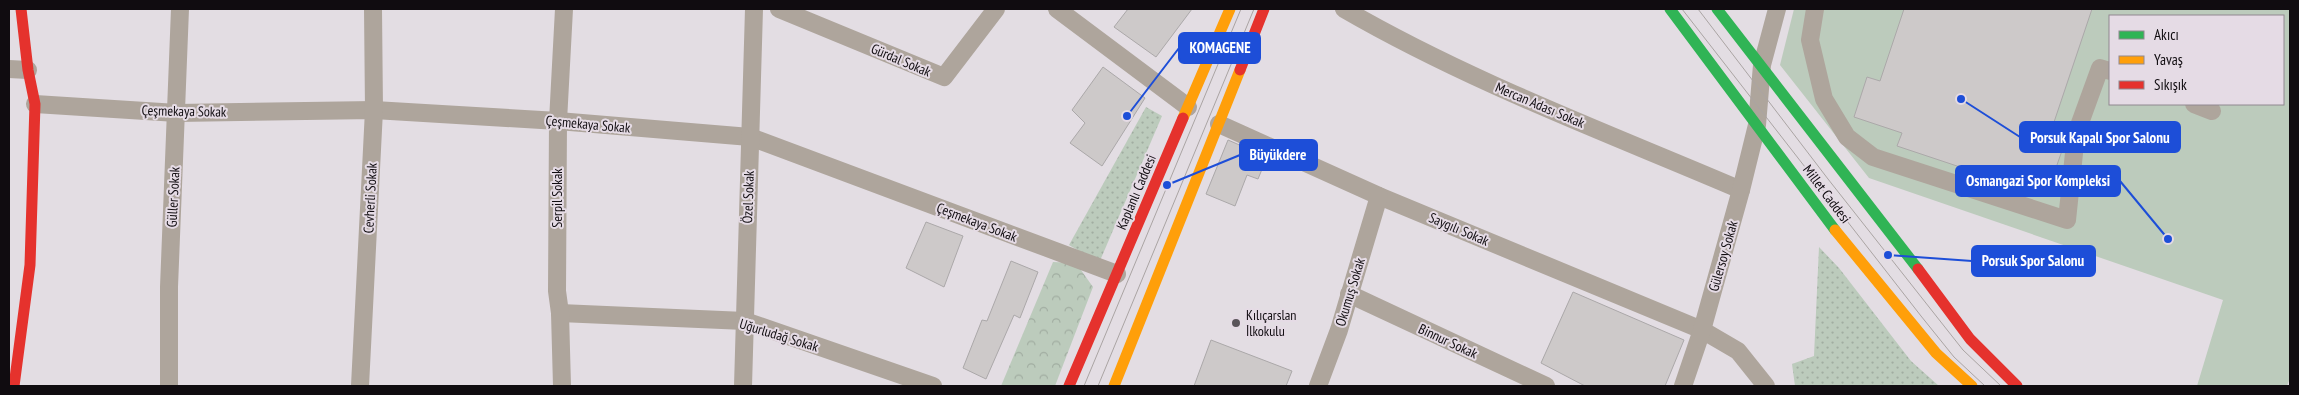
<svg xmlns="http://www.w3.org/2000/svg" width="2299" height="395" font-family="'PT Sans Narrow',sans-serif">
	<style>
		.grass { fill: url(#grass-dots) }
		.park { fill: url(#park-crowns) }
		.pitch { fill: #bccbbc; fill-rule: evenodd }
		.building { fill: #cdc9c9; stroke: #aba8a9 }
		.lines { fill: none; stroke-linecap: round; stroke-linejoin: round }
		.street { stroke: #aea59c; stroke-width: 18 }
		.fast { stroke: #30b455; stroke-width: 11 }
		.slow { stroke: #ff9f0a; stroke-width: 11 }
		.jam { stroke: #e5322d; stroke-width: 11 }
		.tram { stroke: #aaa4a3; stroke-width: 1 }
		.poi-dot { fill: #5a555a; stroke: #e5dbe5; stroke-width: 2 }
		.labels { text-anchor: middle; stroke-width: 4; stroke-linejoin: round; paint-order: stroke }
		.street-label { font-size: 14px; fill: #100c10; stroke: #e5dbe5 }
		.poi-label { font-size: 14px; fill: #100c10; stroke: #e5dbe5; text-anchor: start }
		.leader { fill: none; stroke: #1d4ed8; stroke-width: 2 }
		.callout-dot { fill: #1d4ed8; stroke: #e5dbe5; stroke-width: 2 }
		.callout { fill: #1d4ed8; stroke: #1d4ed8; stroke-width: 2 }
		.callout-label { font-size: 15px; text-anchor: middle; font-weight: bold; fill: #fff }
	</style>
	<defs>
		<pattern id="grass-dots" width="8" height="8" patternUnits="userSpaceOnUse" patternTransform="scale(1.25)"><rect width="8" height="8" fill="#bccbbc"/><path d="M2 2h.1M6 6h.1" fill="none" stroke="#a1ada1" stroke-width="1.8" stroke-linecap="round"/></pattern>
		<pattern id="park-crowns" width="20" height="18" patternUnits="userSpaceOnUse" patternTransform="scale(1.25)"><rect width="20" height="18" fill="#bccbbc"/><path d="M2 6a3 3 0 1 1 6 0M12 15a3 3 0 1 1 6 0" fill="none" stroke="#a1ada1"/></pattern>
	</defs>
	<rect width="100%" height="100%" fill="#e3dde3"/>
	<g class="grass">
		<polygon points="1146,107 1162,116 1099,263 1069,245"/>
		<polygon points="1819,247 1839,268 1911,361 1939,386 1795,386 1792,364 1814,356"/>
	</g>
	<polygon class="park" points="1053,262 1076,263 1093,287 1055,386 1001,386"/>
	<path class="pitch" d="M1794 9H2290V378L2287 386H2197L2223 300 1869 178 1780 65ZM2110 16H2283V104H2110Z"/>
	<g class="building">
		<polygon points="1128,9 1192,9 1156,57 1114,27"/>
		<polygon points="1904,9 2092,9 2048,140 2064,145 2051,182 2006,167 2002,181 1897,146 1902,133 1854,117 1867,77 1880,81"/>
		<polygon points="1103,67 1145,98 1102,166 1070,143 1085,123 1072,110"/>
		<polygon points="1228,140 1267,157 1258,179 1247,175 1235,206 1206,194"/>
		<polygon points="926,222 963,236 944,287 906,268"/>
		<polygon points="1011,261 1038,272 1020,318 1014,315 986,379 963,368 982,320 987,321"/>
		<polygon points="1573,292 1684,340 1665,386 1585,386 1541,363"/>
		<polygon points="1211,340 1292,371 1286,386 1194,386"/>
	</g>
	<g class="lines">
		<g class="street">
			<polyline points="779,9 944,77 996,9"/>
			<polyline points="1057,9 1188,107"/>
			<path d="M1344 9C1470 82 1608 133 1741 190"/>
			<polyline points="1815,9 1810,40 1824,99 1847,137 1873,157 2067,220 2076,134 2100,68 2110,71"/>
			<polyline points="9,69 28,70"/>
			<polyline points="35,104 177,113 374,110 558,121 750,137 1117,274"/>
			<polyline points="2194,104 2212,111"/>
			<polyline points="1219,124 1379,196 1702,330 1738,351 1766,386"/>
			<polyline points="1349,294 1546,386"/>
			<polyline points="560,313 745,321 933,386"/>
			<polyline points="169,386 169,287 180,9"/>
			<polyline points="360,386 374,110 373,9"/>
			<polyline points="562,386 560,313 557,291 558,121 564,9"/>
			<polyline points="743,386 754,9"/>
			<polyline points="1318,386 1339,330 1379,196"/>
			<polyline points="1683,386 1702,330 1741,190 1757,125 1762,65 1777,9"/>
		</g>
		<g class="fast">
			<polyline points="1670,9 1835,230"/>
			<polyline points="1717,9 1918,269"/>
		</g>
		<g class="slow">
			<polyline points="1183,118 1230,9"/>
			<polyline points="1835,230 1936,353 1972,386"/>
			<polyline points="1114,386 1240,70"/>
		</g>
		<g class="jam">
			<polyline points="1240,70 1264,9"/>
			<polyline points="1918,269 1970,339 2017,386"/>
			<polyline points="14,386 30,265 35,104 28,70 21,9"/>
			<polyline points="1069,386 1183,118"/>
		</g>
		<g class="tram">
			<polyline points="1682,9 1921,316 1954,357 1985,386"/>
			<polyline points="1698,9 1828,179 1963,350 2001,386"/>
			<polyline points="1084,386 1241,9"/>
			<polyline points="1098,386 1254,9"/>
		</g>
	</g>
	<circle class="poi-dot" cx="1236" cy="323" r="5"/>
	<g class="labels">
		<g class="street-label">
			<text transform="translate(901 60) rotate(23)" y="5">Gürdal Sokak</text>
			<text transform="translate(1540 105) rotate(23)" y="5">Mercan Adası Sokak</text>
			<text transform="translate(184 111) rotate(1)" y="5">Çeşmekaya Sokak</text>
			<text transform="translate(588 124) rotate(5)" y="5">Çeşmekaya Sokak</text>
			<text transform="translate(1136 192) rotate(-67)" y="5">Kaplanlı Caddesi</text>
			<text transform="translate(1827 194) rotate(53)" y="5">Millet Caddesi</text>
			<text transform="translate(173 197) rotate(-87)" y="5">Güller Sokak</text>
			<text transform="translate(748 197) rotate(-88)" y="5">Özel Sokak</text>
			<text transform="translate(370 198) rotate(-87)" y="5">Cevherli Sokak</text>
			<text transform="translate(557 198) rotate(-90)" y="5">Serpil Sokak</text>
			<text transform="translate(977 222) rotate(21)" y="5">Çeşmekaya Sokak</text>
			<text transform="translate(1459 229) rotate(23)" y="5">Saygılı Sokak</text>
			<text transform="translate(1723 256) rotate(-74)" y="5">Gülersoy Sokak</text>
			<text transform="translate(1350 292) rotate(-73)" y="5">Okumuş Sokak</text>
			<text transform="translate(779 335) rotate(17)" y="5">Uğurludağ Sokak</text>
			<text transform="translate(1448 341) rotate(25)" y="5">Binnur Sokak</text>
		</g>
		<g class="poi-label">
			<text x="1246" y="320">Kılıçarslan<tspan x="1246" dy="16">İlkokulu</tspan></text>
		</g>
	</g>
	<path class="leader" d="M1127 116L1179 48M1961 99L2020 137M1167 185L1240 155M2168 239L2120 181M1888 255L1972 261"/>
	<g class="callout-dot">
		<circle cx="1127" cy="116" r="5"/>
		<circle cx="1961" cy="99" r="5"/>
		<circle cx="1167" cy="185" r="5"/>
		<circle cx="2168" cy="239" r="5"/>
		<circle cx="1888" cy="255" r="5"/>
	</g>
	<g class="callout">
		<rect x="1179" y="33" width="81" height="30" rx="5"/>
		<rect x="2020" y="122" width="160" height="30" rx="5"/>
		<rect x="1240" y="140" width="77" height="30" rx="5"/>
		<rect x="1956" y="166" width="164" height="30" rx="5"/>
		<rect x="1972" y="246" width="123" height="30" rx="5"/>
	</g>
	<g class="callout-label">
		<text x="1220" y="53">KOMAGENE</text>
		<text x="2100" y="143">Porsuk Kapalı Spor Salonu</text>
		<text x="1278" y="160">Büyükdere</text>
		<text x="2038" y="186">Osmangazi Spor Kompleksi</text>
		<text x="2033" y="266">Porsuk Spor Salonu</text>
	</g>
	<rect width="2299" height="395" fill="none" stroke="#100c10" stroke-width="20"/>
	<rect x="2109" y="15" width="175" height="90" fill="#e5dbe5" stroke="#908890"/>
	<rect x="2119" y="31" width="25" height="8" fill="#30b455" stroke="#908890"/>
	<text x="2154" y="40" font-size="15" fill="#100c10">Akıcı</text>
	<rect x="2119" y="56" width="25" height="8" fill="#ff9f0a" stroke="#908890"/>
	<text x="2154" y="65" font-size="15" fill="#100c10">Yavaş</text>
	<rect x="2119" y="81" width="25" height="8" fill="#e5322d" stroke="#908890"/>
	<text x="2154" y="90" font-size="15" fill="#100c10">Sıkışık</text>
</svg>
